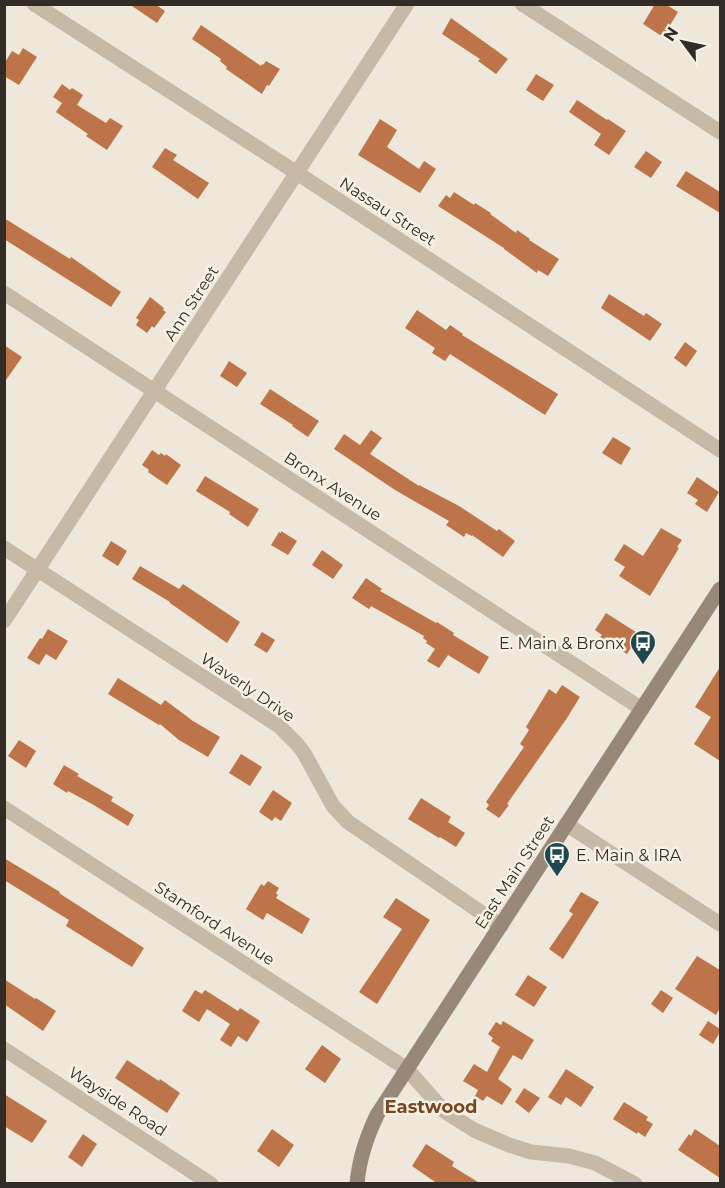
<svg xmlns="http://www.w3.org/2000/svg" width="725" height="1188" font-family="Montserrat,sans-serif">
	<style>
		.building { fill: #bd7449 }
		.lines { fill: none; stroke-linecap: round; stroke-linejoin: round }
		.street { stroke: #c6b9a6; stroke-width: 15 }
		.secondary { stroke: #998878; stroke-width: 15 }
		.labels { text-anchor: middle; stroke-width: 5; stroke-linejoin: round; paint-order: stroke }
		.street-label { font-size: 16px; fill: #322c26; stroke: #f7f1e4 }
		.poi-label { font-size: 16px; fill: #322c26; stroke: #f7f1e4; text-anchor: end }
		.neighbourhood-label { font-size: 18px; font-weight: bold; fill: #7b4525; stroke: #f7f1e4 }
	</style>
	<rect width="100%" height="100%" fill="#efe7d9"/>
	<g class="building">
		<polygon points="129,4 155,4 165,11 157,23"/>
		<polygon points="655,4 665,4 678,12 663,37 643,24"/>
		<polygon points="451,18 508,59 496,74 478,61 480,59 442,34"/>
		<polygon points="201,25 261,66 262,64 263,65 266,61 280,69 269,86 267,85 262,94 226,69 227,67 220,61 221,59 192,39"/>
		<polygon points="23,48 37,57 19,85 4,76 4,64 12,51 19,55"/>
		<polygon points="536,74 554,85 543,101 526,90"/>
		<polygon points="62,84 70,90 72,88 83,95 77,105 106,123 110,118 123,126 107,150 86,136 88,134 56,112 62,103 53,97"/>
		<polygon points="577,100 607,120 608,119 626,131 609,155 594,145 601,134 569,112"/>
		<polygon points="380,119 397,130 387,147 419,169 424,161 436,169 420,193 358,155"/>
		<polygon points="165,148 177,155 173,160 209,183 198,199 152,167"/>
		<polygon points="646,151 662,162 651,178 634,167"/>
		<polygon points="686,171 720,192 720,213 676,186"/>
		<polygon points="454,192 474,205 475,203 491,213 490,214 516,233 517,230 530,239 529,240 559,259 548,276 538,270 537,273 504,249 504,248 438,206 446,195 450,198"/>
		<polygon points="4,218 70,259 71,257 121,292 111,307 4,239"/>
		<polygon points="609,294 644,316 646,313 662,324 650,341 601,308"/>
		<polygon points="150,297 164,308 163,310 166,312 154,328 152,326 147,333 136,325 139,320 136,318"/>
		<polygon points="417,310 446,330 450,325 463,334 462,335 558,394 545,415 450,354 445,361 432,353 435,348 405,328"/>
		<polygon points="685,342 697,351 686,367 674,358"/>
		<polygon points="4,345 22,357 4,383"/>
		<polygon points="229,361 247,373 237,387 220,376"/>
		<polygon points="270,389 319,421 308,437 292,426 293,425 260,404"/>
		<polygon points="371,430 382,438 370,454 419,486 419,485 459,506 497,531 499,529 515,541 503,557 472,535 472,536 466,533 464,537 446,525 449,521 395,490 334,449 344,434 360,445"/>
		<polygon points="613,437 631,448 621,465 602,453"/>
		<polygon points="152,450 159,455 161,453 165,456 166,454 181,465 167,485 148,472 149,470 142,465"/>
		<polygon points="205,476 259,509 248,527 229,514 230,512 196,491"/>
		<polygon points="697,477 719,492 707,512 695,504 698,500 687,493"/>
		<polygon points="661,528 682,540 677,547 679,548 650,596 619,576 625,567 614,560 624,544 643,556"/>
		<polygon points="281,531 297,541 288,555 271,545 279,532 281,533"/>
		<polygon points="111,541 127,551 118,566 102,556"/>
		<polygon points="322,550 343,565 333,579 312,565"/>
		<polygon points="140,566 179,589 183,584 240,622 227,643 170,603 170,602 132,579"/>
		<polygon points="366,578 382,589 380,591 436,623 437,622 454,633 453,635 489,657 479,674 448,655 439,668 427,661 435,649 426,643 427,641 423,638 424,636 371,606 369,609 352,598"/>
		<polygon points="606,613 639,634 627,654 600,637 602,635 595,630"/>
		<polygon points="48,629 68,641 56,660 46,654 39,665 27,658 40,638 42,639"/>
		<polygon points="262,632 275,640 267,653 254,645"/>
		<polygon points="720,667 720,761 694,744 711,717 695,707"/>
		<polygon points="118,678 161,705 165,700 193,721 220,737 208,757 179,740 160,724 159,725 108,694"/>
		<polygon points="562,685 580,697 567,718 507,804 509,805 499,818 486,809 489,805 486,802 524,747 520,744 529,730 526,727 549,689 556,694"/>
		<polygon points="19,740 36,751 26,768 8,756"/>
		<polygon points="241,754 262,767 250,786 229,773"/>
		<polygon points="64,765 79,774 77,776 113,797 111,801 134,815 128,826 92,804 68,791 67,793 53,784"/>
		<polygon points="273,790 292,803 281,821 275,817 272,821 259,812"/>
		<polygon points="421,798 451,817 448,822 465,833 456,847 440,837 439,838 408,819"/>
		<polygon points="4,858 60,892 59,893 144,948 132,967 66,926 69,920 4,880"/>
		<polygon points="268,881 279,888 276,893 278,895 276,898 310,919 302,934 267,913 263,920 246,909 261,884 264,886"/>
		<polygon points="581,892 599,902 563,959 549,949 573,914 569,911"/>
		<polygon points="396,898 430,920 377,1004 359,992 402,929 383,917"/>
		<polygon points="697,956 720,970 720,1008 716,1015 675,989"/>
		<polygon points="528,975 547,987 534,1007 515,995"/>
		<polygon points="4,979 35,999 36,998 56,1011 43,1031 4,1004"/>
		<polygon points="195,990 202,994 205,990 238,1011 240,1008 260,1021 247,1042 238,1036 231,1047 220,1040 230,1024 207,1009 199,1022 182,1011"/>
		<polygon points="661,990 673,998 663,1013 651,1004"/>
		<polygon points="503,1021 534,1040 522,1060 513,1055 498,1079 512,1089 502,1105 487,1096 483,1101 475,1096 478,1090 463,1081 474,1064 487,1072 500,1047 491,1041 493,1038 488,1034 496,1022 501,1025"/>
		<polygon points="708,1021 720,1029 720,1032 713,1044 699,1035"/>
		<polygon points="322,1045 341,1059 325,1083 305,1069"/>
		<polygon points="127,1060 159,1081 160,1079 180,1093 167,1113 115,1078"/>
		<polygon points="566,1069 594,1087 581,1107 566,1097 561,1105 548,1097"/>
		<polygon points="524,1088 540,1098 529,1113 515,1102"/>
		<polygon points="4,1094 47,1121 32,1143 4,1126"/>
		<polygon points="624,1102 648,1117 646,1120 653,1124 645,1137 638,1132 637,1134 613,1119"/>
		<polygon points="272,1129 294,1145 279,1167 257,1151"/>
		<polygon points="695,1129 720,1146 720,1178 678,1150 689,1134 691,1136"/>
		<polygon points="83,1134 97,1144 82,1167 68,1157"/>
		<polygon points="426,1144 454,1162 452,1166 481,1184 438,1184 412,1166"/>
	</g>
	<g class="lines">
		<g class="street">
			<polyline points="34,4 297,173 720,450"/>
			<polyline points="522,4 720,132"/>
			<polyline points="4,293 642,709"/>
			<polyline points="4,548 279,726 297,744 304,753 333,806 348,822 501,926"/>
			<polyline points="4,621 407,4"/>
			<polyline points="4,808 407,1069 444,1111 474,1130 509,1145 531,1152 569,1156 595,1163 635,1184"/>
			<polyline points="566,824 720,924"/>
			<polyline points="4,1049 211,1184"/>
		</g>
		<path class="secondary" d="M357 1184C359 1159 367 1136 377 1115L720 589"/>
	</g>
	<defs>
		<symbol id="bus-pin" viewBox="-11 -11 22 30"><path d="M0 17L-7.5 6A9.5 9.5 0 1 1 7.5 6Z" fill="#1f4750" stroke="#f7f1e4"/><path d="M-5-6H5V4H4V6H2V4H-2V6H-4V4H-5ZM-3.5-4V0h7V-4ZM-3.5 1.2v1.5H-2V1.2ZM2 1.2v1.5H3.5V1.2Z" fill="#fff"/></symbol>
	</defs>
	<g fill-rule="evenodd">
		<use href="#bus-pin" x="628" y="628" width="30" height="40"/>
		<use href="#bus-pin" x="542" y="840" width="30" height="40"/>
	</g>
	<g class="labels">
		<g class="street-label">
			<text transform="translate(388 211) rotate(33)" y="6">Nassau Street</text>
			<text transform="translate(191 303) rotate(-57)" y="6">Ann Street</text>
			<text transform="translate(333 486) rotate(33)" y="6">Bronx Avenue</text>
			<text transform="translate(248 687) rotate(34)" y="6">Waverly Drive</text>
			<text transform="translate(514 872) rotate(-57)" y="6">East Main Street</text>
			<text transform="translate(215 923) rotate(33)" y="6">Stamford Avenue</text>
			<text transform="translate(118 1101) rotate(33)" y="6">Wayside Road</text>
		</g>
		<g class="poi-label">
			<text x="624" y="649">E. Main &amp; Bronx</text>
			<text x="576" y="861" text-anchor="start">E. Main &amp; IRA</text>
		</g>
		<g class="neighbourhood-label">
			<text x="431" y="1113">Eastwood</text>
		</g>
	</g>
	<rect width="725" height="1188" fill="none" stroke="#322c26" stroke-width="12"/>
	<g transform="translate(683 42) rotate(303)" stroke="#f7f1e4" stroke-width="4.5" paint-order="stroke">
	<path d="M0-4.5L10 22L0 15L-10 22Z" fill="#322c26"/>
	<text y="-9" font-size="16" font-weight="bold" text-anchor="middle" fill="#322c26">N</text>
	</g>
</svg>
